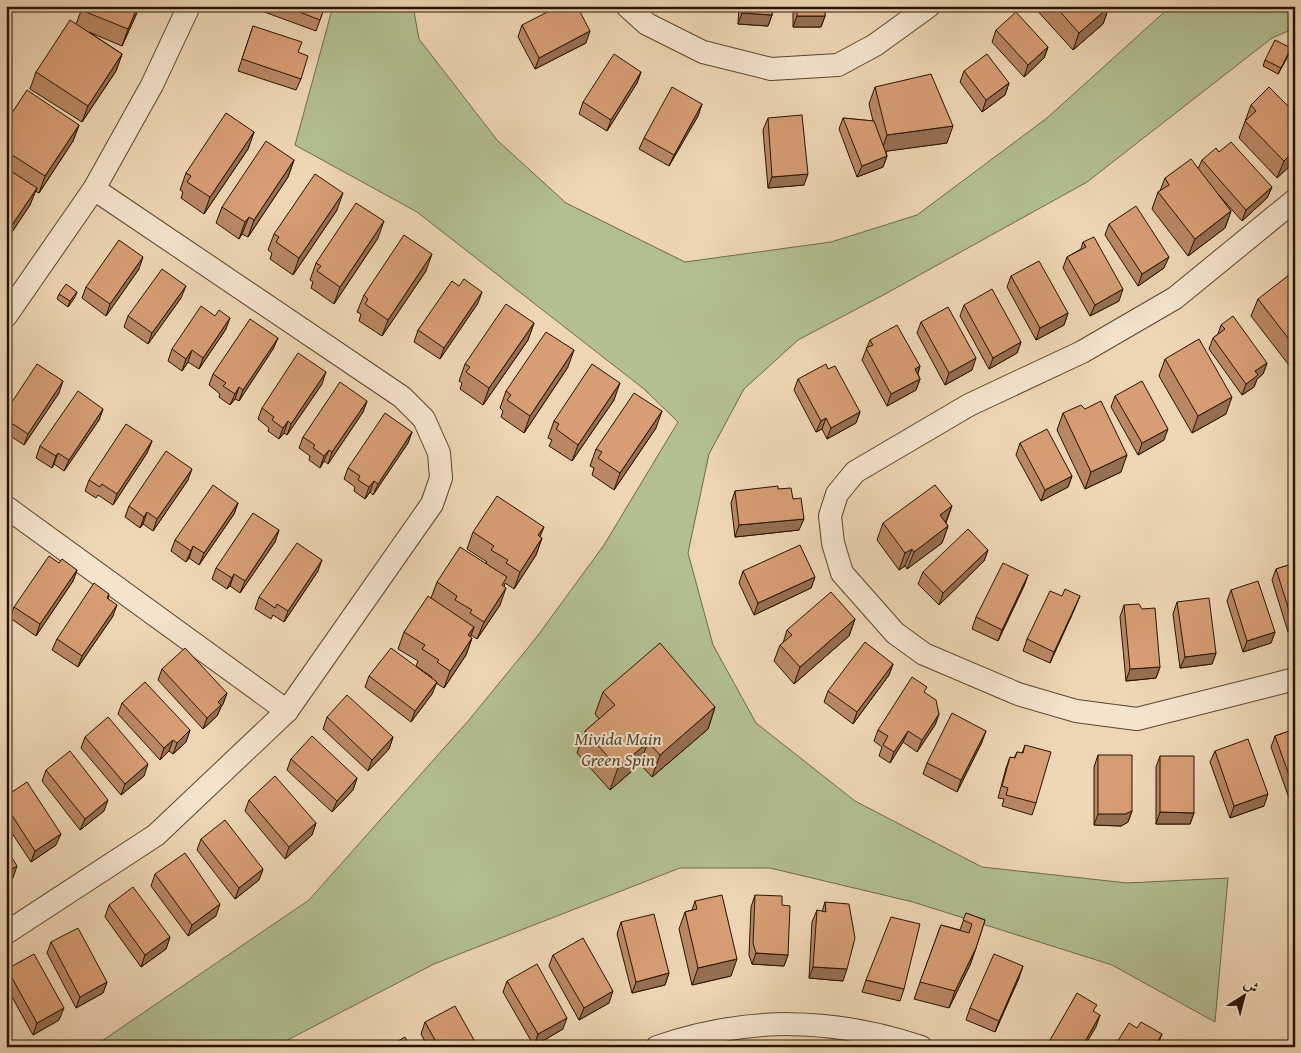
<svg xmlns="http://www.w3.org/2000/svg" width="1301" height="1053" font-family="'Gentium Book Plus',Amiri,serif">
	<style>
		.green { fill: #b3bf91; stroke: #6e694a }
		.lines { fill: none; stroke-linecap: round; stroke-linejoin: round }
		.street-casing { stroke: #5a442e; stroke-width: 24 }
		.street { stroke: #f4e4ce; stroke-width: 22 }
		.wall { fill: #b98764; stroke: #281302 }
		.shaded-wall { fill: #966e51; stroke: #281302 }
		.building { fill: #d79d74; stroke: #281302 }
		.labels { text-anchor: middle; stroke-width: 4; stroke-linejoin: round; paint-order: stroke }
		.park-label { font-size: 18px; font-style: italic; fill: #52472d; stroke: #f4e4ce }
	</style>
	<rect width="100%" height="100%" fill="#eed6b4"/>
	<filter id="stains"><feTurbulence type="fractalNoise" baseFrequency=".004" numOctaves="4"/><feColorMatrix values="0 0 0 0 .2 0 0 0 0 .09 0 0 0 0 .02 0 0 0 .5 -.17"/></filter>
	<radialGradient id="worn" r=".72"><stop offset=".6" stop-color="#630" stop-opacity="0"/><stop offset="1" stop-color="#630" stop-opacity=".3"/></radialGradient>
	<polygon class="green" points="333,6 413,6 419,39 497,140 566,203 685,262 831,242 917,215 1047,118 1171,6 1295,6 1295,28 1272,38 1087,182 887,293 798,340 744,389 709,454 688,553 713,645 756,723 855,801 982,867 1127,883 1228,878 1215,1022 1112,965 913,902 770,868 680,868 434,964 274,1047 93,1047 309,900 469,720 536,638 604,545 678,422 644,389 417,212 295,145"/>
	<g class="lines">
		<defs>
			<g id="street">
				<polyline points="627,6 647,24 703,52 771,69 838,65 875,45 929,6"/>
				<polyline points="1295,200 1175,298 1082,352 969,405 855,472 837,494 830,516 833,543 842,573 895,633 924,654 1018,694 1076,711 1137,719 1295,679"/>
				<polyline points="6,316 94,189 152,85 189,6"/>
				<polyline points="6,507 287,711"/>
				<polyline points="6,933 156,835 287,711 432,504 441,478 439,453 424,419 402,397 94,189"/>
				<path d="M657 1047C747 1016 831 1017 921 1047"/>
			</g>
		</defs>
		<use href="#street" class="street-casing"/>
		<use href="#street" class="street"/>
	</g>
	<g class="wall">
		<polygon points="83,6 140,6 122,46 89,32 122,54 116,71 82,122 30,89 36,72 76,24"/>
		<polygon points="260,6 325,6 316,31 259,10"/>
		<polygon points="739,6 773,6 772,15 768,26 738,24"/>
		<polygon points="793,6 825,6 825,16 821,27 793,27"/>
		<polygon points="871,6 881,6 876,11"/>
		<polygon points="1033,6 1108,6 1109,7 1103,24 1073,50"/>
		<polygon points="522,25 586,43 535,69 518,37"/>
		<polygon points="253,26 298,52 301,79 296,90 238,71"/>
		<polygon points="996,30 1048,47 1044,58 1024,77 992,42"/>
		<polygon points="1289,54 1278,74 1263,66 1265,60"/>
		<polygon points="964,71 1009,83 1005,95 982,112 960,82"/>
		<polygon points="641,72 637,83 607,131 579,114 583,102"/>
		<polygon points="875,87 947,143 886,151 887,156 883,167 857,177 839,129 843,118 873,121 869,104"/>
		<polygon points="1269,87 1295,161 1277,178 1239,138 1251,105"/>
		<polygon points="702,104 698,116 669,166 639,149 644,138"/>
		<polygon points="768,118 804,185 768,188 763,130"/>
		<polygon points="6,122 79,125 73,141 39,193 35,191 30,205 6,241"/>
		<polygon points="254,132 248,149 204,214 181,198 183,192 180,190 186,173"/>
		<polygon points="1219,152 1272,187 1267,198 1242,221 1218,194 1231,211 1225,228 1188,256 1152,209 1158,192 1160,191 1165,178 1198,169 1202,160"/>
		<polygon points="294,160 288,177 248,237 242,234 239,239 216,223 222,207"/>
		<polygon points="337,210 293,275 270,259 272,253 268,250 274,234"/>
		<polygon points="1109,224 1164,268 1138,286 1105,235"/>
		<polygon points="378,238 334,304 311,288 313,282 310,280 316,263"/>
		<polygon points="1083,242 1119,301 1090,316 1063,268 1067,257 1081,249"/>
		<polygon points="139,269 106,316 82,298 86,287"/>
		<polygon points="426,271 382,336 359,321 361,314 357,312 364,295"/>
		<polygon points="1011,276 1068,313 1064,325 1036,340 1007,287"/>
		<polygon points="1295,282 1295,367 1292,369 1251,316 1258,299"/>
		<polygon points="459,286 478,303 440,359 414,342 418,330"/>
		<polygon points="59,294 75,297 68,307 57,299"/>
		<polygon points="181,298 148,344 124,327 128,316"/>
		<polygon points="964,305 1021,342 1017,353 989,369 960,316"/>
		<polygon points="921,322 972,370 945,385 917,333"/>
		<polygon points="534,323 528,340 483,405 460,389 462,383 459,381 465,364"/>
		<polygon points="1221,325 1267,363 1263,374 1257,379 1254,387 1242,395 1209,349 1213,338 1218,334"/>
		<polygon points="226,329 199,369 188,362 182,371 168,361 172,349"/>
		<polygon points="278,338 273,349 239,401 235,399 230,405 219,397 220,394 209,385 213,374"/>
		<polygon points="870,340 920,366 918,374 920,379 916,390 887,406 862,360"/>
		<polygon points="1165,359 1226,414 1192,433 1159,376"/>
		<polygon points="568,367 524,433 501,417 503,411 500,408 506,391"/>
		<polygon points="828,369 860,412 856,423 827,439 822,429 816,432 794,390 798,379"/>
		<polygon points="322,384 287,435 284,433 279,439 268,431 269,428 258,419 262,408"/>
		<polygon points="59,393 24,445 9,435 7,438 6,438 6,411"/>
		<polygon points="1115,396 1164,440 1138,455 1111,407"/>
		<polygon points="614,400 572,461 549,446 552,440 548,438 554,421"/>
		<polygon points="367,401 363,412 328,464 324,461 320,468 309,460 310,456 299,448 303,437"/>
		<polygon points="103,409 99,420 64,471 54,464 52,468 36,458 40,446"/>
		<polygon points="1063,413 1121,472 1085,489 1057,430"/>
		<polygon points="656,428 614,490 592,475 594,468 590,466 596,449"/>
		<polygon points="412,432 408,443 373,495 370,492 365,499 354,491 355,487 344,479 348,468"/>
		<polygon points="152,441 147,453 113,505 98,495 96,498 85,491 89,480"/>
		<polygon points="1020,443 1072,476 1068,487 1041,501 1016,455"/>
		<polygon points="188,480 153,531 143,524 140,528 125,517 129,506"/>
		<polygon points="778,489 793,499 799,530 735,537 731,503 735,491"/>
		<polygon points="238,503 234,514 199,565 189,558 186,562 171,551 175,540"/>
		<polygon points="952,506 946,523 948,526 942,543 907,569 905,566 899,570 877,540 883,523"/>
		<polygon points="279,530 275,542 240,593 230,586 227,589 212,579 216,568"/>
		<polygon points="473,532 540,537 542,538 536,555 514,589 505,583 500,605 477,639 471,635 470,637 472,638 466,655 444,688 436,683 432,694 411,722 365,687 369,676 431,678 432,677 416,666 418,661 398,649 404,632 431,598 437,582 486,563 487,562 467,549"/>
		<polygon points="988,550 984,561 939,605 918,584 923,572"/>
		<polygon points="59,563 77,570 73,581 36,636 10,618 14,607"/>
		<polygon points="1295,563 1295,630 1288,632 1272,580 1276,569"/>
		<polygon points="318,571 284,622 273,615 271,619 255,609 259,597"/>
		<polygon points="743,571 815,577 811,588 754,615 739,583"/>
		<polygon points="1028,575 1024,586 998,641 972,629 976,617"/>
		<polygon points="1231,590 1275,632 1271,643 1243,652 1227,601"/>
		<polygon points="109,594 108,599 113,616 78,667 52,650 57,639"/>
		<polygon points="1062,596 1075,608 1050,663 1023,651 1027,639"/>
		<polygon points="1177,602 1216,653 1212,664 1180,668 1173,614"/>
		<polygon points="1124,605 1160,667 1156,678 1126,681 1120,617"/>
		<polygon points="855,619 849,636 794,684 774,661 780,645 783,643 787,630"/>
		<polygon points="893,664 889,675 853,724 824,702 828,691"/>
		<polygon points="162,669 227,693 223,704 221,707 217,716 203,729 158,680"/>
		<polygon points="603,692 715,707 708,729 652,777 640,764 610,790 577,753 585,731 599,719 595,714"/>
		<polygon points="925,693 939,714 935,725 917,752 903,742 890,763 879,756 882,747 874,741 878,730"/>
		<polygon points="122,703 190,730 186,742 173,754 169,751 160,760 118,714"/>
		<polygon points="327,717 393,737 389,749 368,771 323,729"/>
		<polygon points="1295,729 1295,799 1290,801 1271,747 1275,736"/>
		<polygon points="85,737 144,776 121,795 81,748"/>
		<polygon points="982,742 957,792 923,774 927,763"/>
		<polygon points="1025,745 1036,803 1032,815 1002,806 1004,799 998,798 1006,768 1010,757 1014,758 1017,752 1022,753"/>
		<polygon points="1215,751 1264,806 1230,818 1210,762"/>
		<polygon points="1098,755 1132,811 1128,822 1121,826 1094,825 1094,767"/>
		<polygon points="1160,756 1194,813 1190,824 1156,824 1156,767"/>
		<polygon points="291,759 357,778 353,790 332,812 287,770"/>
		<polygon points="46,770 104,811 80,830 42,781"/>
		<polygon points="6,796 56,845 31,862 6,824"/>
		<polygon points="249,800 316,823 312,835 285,859 245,811"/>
		<polygon points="201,839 263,869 259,880 235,899 197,850"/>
		<polygon points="155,874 216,916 188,936 151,886"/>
		<polygon points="755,895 788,955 784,966 752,964 749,955 751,907"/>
		<polygon points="695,901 731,976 692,985 679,929 685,912 692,910"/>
		<polygon points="825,902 843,981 809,978 812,922 817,910 822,912"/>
		<polygon points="109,905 170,937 166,949 141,967 105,917"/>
		<polygon points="966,913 985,920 976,948 970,965 949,1008 914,999 941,925 960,930"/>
		<polygon points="621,922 669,973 665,985 632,993 617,934"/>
		<polygon points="51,942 107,982 103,993 76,1008 47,953"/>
		<polygon points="553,955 609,1003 579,1020 549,966"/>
		<polygon points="7,969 59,1020 33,1035 6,986 6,971"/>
		<polygon points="1019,978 995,1032 966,1020 970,1008"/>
		<polygon points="866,980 904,989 900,1001 862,992"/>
		<polygon points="507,981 563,1029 534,1046 503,992"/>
		<polygon points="425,1022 478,1047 428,1047 421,1034"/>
	</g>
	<g class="shaded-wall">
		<polygon points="138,6 140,6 122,46 128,29"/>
		<polygon points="877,6 881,6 876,11"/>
		<polygon points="1109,7 1103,24 1073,50 1079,33"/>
		<polygon points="742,13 772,15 768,26 738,24"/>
		<polygon points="797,16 825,16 821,27 793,27"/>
		<polygon points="590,31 586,43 535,69 539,58"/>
		<polygon points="1048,47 1044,58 1024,77 1028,65"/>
		<polygon points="1291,48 1289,54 1278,74"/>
		<polygon points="122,54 116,71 82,122 88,106"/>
		<polygon points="641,72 637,83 607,131 611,120"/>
		<polygon points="1009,83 1005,95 982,112 986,100"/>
		<polygon points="702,104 698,116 669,166 674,155"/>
		<polygon points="79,125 73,141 39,193 45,176"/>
		<polygon points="953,126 947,143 881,152 887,135"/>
		<polygon points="254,132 248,149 204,214 210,197"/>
		<polygon points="1295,150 1295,161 1277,178 1284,161"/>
		<polygon points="887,156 883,167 857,177 862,166"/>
		<polygon points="294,160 288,177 248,237 254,220"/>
		<polygon points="808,174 804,185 768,188 772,177"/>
		<polygon points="1272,187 1267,198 1242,221 1246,210"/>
		<polygon points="37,188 30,205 6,241 6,234"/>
		<polygon points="343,193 337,210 293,275 299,258"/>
		<polygon points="1231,211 1225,228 1188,256 1195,239"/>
		<polygon points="249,217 242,234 239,239 245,222"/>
		<polygon points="384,221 378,238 334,304 340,287"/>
		<polygon points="432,254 426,271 382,336 388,320"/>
		<polygon points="143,257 139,269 106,316 110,304"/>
		<polygon points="1169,257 1164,268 1138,286 1142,274"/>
		<polygon points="186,286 181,298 148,344 152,333"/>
		<polygon points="1123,289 1119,301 1090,316 1095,305"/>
		<polygon points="77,292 75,297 68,307 70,301"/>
		<polygon points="482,292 478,303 440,359 444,348"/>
		<polygon points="1068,313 1064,325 1036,340 1040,328"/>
		<polygon points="230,318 226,329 199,369 203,358"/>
		<polygon points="534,323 528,340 483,405 489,388"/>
		<polygon points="278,338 273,349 239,401 243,390"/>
		<polygon points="1021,342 1017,353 989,369 993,358"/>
		<polygon points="192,350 188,362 182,371 186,359"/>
		<polygon points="574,350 568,367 524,433 530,416"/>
		<polygon points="976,358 972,370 945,385 949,373"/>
		<polygon points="1267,363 1263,374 1257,379 1254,387 1242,395 1246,384 1255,371"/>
		<polygon points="920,366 916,378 915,369"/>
		<polygon points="326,372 322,384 287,435 291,424"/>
		<polygon points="920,379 916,390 887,406 891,394"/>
		<polygon points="63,381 59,393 24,445 28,434"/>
		<polygon points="620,383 614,400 572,461 578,445"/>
		<polygon points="239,387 235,399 230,405 235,394"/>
		<polygon points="1232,397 1226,414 1192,433 1198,416"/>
		<polygon points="367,401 363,412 328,464 332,452"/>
		<polygon points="103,409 99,420 64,471 69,460"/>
		<polygon points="662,411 656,428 614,490 620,473"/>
		<polygon points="860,412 856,423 827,439 831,428"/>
		<polygon points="826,418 822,429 816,432 821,421"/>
		<polygon points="288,421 284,433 279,439 283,428"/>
		<polygon points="1168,429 1164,440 1138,455 1142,443"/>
		<polygon points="412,432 408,443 373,495 378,484"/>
		<polygon points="152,441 147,453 113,505 117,494"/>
		<polygon points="329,450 324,461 320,468 324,456"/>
		<polygon points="58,453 54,464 52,468 56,456"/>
		<polygon points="1127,455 1121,472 1085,489 1091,472"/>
		<polygon points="192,469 188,480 153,531 157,519"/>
		<polygon points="1072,476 1068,487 1041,501 1045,490"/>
		<polygon points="374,481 370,492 365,499 369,487"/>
		<polygon points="238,503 234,514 199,565 204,553"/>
		<polygon points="952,506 945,523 940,515"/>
		<polygon points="147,512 143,524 140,528 144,517"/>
		<polygon points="804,519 799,530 735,537 739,525"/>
		<polygon points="948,526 942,543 907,569 914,552"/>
		<polygon points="544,527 537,544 538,535"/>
		<polygon points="279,530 275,542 240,593 245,581"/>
		<polygon points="542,538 536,555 514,589 520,572"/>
		<polygon points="193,546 189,558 186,562 191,551"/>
		<polygon points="912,549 905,566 899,570 905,553"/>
		<polygon points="988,550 984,561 939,605 943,593"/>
		<polygon points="322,560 318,571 284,622 288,611"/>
		<polygon points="77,570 73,581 36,636 40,624"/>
		<polygon points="234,574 230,586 227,589 232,578"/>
		<polygon points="1028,575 1024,586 998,641 1002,630"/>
		<polygon points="815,577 811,588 754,615 758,603"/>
		<polygon points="506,588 500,605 477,639 484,622"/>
		<polygon points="1080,596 1075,608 1050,663 1054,652"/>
		<polygon points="117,605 113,616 78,667 82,656"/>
		<polygon points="855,619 849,636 794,684 800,667"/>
		<polygon points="1295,619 1295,630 1288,632 1292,620"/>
		<polygon points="474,627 468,644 468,635"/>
		<polygon points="1275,632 1271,643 1243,652 1247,641"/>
		<polygon points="472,638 466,655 444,688 450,671"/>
		<polygon points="1216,653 1212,664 1180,668 1185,657"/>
		<polygon points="893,664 889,675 853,724 857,712"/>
		<polygon points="1160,667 1156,678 1126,681 1130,669"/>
		<polygon points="437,682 432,694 411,722 415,711"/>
		<polygon points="227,693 223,704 221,707 217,716 203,729 207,718 218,702"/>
		<polygon points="715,707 708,729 652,777 660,755"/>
		<polygon points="939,714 935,725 917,752 922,740"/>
		<polygon points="190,730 186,742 173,754 177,743"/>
		<polygon points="908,731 903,742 890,763 894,752"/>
		<polygon points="986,731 982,742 957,792 961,780"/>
		<polygon points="393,737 389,749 368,771 372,760"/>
		<polygon points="173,740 169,751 160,760 164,748"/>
		<polygon points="648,742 640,764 610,790 618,768"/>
		<polygon points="148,764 144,776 121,795 125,784"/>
		<polygon points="357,778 353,790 332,812 337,801"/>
		<polygon points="1295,789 1295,799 1290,801"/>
		<polygon points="1268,794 1264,806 1230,818 1234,806"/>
		<polygon points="108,800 104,811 80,830 85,819"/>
		<polygon points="1132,811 1128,822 1121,826 1094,825 1098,814"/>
		<polygon points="1160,812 1194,813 1190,824 1156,824"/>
		<polygon points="316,823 312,835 285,859 289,847"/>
		<polygon points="61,834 56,845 31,862 35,851"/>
		<polygon points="17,866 13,878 6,881 6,872"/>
		<polygon points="263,869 259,880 235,899 239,888"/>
		<polygon points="220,904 216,916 188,936 192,925"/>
		<polygon points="170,937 166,949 141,967 145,955"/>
		<polygon points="976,948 970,965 949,1008 955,991"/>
		<polygon points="756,953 788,955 784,966 752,964"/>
		<polygon points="737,959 731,976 692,985 698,968"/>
		<polygon points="1023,966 1019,978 995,1032 999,1021"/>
		<polygon points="813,967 847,969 843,981 809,978"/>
		<polygon points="669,973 665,985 632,993 636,982"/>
		<polygon points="107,982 103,993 76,1008 80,997"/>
		<polygon points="613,991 609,1003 579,1020 584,1008"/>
		<polygon points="64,1008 59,1020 33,1035 37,1023"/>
		<polygon points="1100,1015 1096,1027 1084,1047 1082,1047"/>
		<polygon points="567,1018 563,1029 534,1046 538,1034"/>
		<polygon points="1162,1034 1157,1047 1154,1047"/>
	</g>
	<g class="building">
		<polygon points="83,6 138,6 128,29 81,10"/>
		<polygon points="284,6 325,6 320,20"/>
		<polygon points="559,6 577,6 590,31 539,58 522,25"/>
		<polygon points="743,6 773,6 772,15 742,13"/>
		<rect x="797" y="6" width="28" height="10"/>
		<polygon points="1055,6 1108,6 1109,7 1079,33"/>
		<polygon points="1016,12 1048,47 1028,65 996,30"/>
		<polygon points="70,20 122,54 88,106 36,72"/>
		<polygon points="253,26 302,42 298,52 308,56 301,79 242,59"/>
		<polygon points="1275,40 1291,48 1281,68 1265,60"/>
		<polygon points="614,54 641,72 611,120 583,102"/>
		<polygon points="987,54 1009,83 986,100 964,71"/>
		<polygon points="931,74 953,126 887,135 875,87"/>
		<polygon points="672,87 702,104 674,155 644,138"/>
		<polygon points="1269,87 1295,113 1295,150 1284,161 1245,121 1256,111 1251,105"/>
		<polygon points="27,90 79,125 45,176 6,151 6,122"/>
		<polygon points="226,113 254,132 210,197 187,182 191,176 186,173"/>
		<polygon points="802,115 808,174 772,177 768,118"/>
		<polygon points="843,118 874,121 887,156 862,166"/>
		<polygon points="266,141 294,160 254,220 249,217 245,222 222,207"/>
		<polygon points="1231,142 1272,187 1246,210 1202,160 1216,148 1219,152"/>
		<polygon points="1191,159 1231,211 1195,239 1158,192 1169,185 1165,178"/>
		<polygon points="6,168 37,188 6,234"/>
		<polygon points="315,174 343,193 299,258 276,242 279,237 274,234"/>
		<polygon points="356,203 384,221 340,287 317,271 321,266 316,263"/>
		<polygon points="1136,206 1169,257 1142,274 1109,224"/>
		<polygon points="404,235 432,254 388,320 365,304 368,299 364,295"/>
		<polygon points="1094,237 1123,289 1095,305 1067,257 1086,247 1083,242"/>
		<polygon points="119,240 143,257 110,304 86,287"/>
		<polygon points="1039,261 1068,313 1040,328 1011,276"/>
		<polygon points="162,269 186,286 152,333 128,316"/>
		<polygon points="1289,275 1295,282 1295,347 1258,299"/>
		<polygon points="464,279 482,292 444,348 418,330 452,281 459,286"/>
		<polygon points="66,284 77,292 70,301 59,294"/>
		<polygon points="992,289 1021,342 993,358 964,305"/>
		<polygon points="506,304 534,323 489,388 466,372 470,367 465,364"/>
		<polygon points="201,306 215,316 219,310 230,318 203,358 192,350 186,359 172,349"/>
		<polygon points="948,307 976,358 949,373 921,322"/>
		<polygon points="1233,316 1267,363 1255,371 1258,375 1246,384 1213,338 1225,329 1221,325"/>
		<polygon points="250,319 278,338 243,390 239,387 235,394 223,386 226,383 213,374"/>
		<polygon points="897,325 920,366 915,369 920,379 891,394 866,348 873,345 870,340"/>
		<polygon points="546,332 574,350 530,416 507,400 511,395 506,391"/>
		<polygon points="1199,339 1232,397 1198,416 1165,359"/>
		<polygon points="298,353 326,372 291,424 288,421 283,428 272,420 274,417 262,408"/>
		<polygon points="37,364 63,381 28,434 13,424 11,427 6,424 6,411"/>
		<polygon points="592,364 620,383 578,445 556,429 559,424 554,421"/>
		<polygon points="826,364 828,369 835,366 860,412 831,428 826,418 821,421 798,379"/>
		<polygon points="1142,381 1168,429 1142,443 1115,396"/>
		<polygon points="340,382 367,401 332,452 329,450 324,456 313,448 315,445 303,437"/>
		<polygon points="78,391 103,409 69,460 58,453 56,456 40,446"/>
		<polygon points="634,393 662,411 620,473 598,458 602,452 596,449"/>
		<polygon points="1101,401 1127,455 1091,472 1063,413 1081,405 1085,409"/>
		<polygon points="385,413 412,432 378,484 374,481 369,487 358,480 360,476 348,468"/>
		<polygon points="126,424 152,441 117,494 102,484 100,487 89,480"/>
		<polygon points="1047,429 1072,476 1045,490 1020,443"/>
		<polygon points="166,451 192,469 157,519 147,512 144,517 129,506"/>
		<polygon points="213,485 238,503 204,553 193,546 191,551 175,540"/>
		<polygon points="935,485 952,506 940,515 948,526 914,552 912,549 905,553 883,523"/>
		<polygon points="778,486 778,489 791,488 793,499 801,498 804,519 739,525 735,491"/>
		<polygon points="497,496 544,527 538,535 542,538 520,572 506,563 508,560 491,550 494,546 473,532"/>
		<polygon points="253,513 279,530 245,581 234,574 232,578 216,568"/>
		<polygon points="968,529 988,550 943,593 923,572"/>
		<polygon points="297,543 322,560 288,611 277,604 275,608 259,597"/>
		<polygon points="800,545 815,577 758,603 743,571"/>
		<polygon points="460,547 507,577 502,585 506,588 484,622 470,613 472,610 455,600 457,596 437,582"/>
		<polygon points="49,556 59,563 62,559 77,570 40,624 14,607"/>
		<polygon points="1003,563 1028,575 1002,630 976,617"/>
		<polygon points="1295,563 1295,619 1292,620 1276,569"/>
		<polygon points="1258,581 1275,632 1247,641 1231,590"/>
		<polygon points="94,583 109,594 107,598 117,605 82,656 57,639"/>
		<polygon points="1065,589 1080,596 1054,652 1027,639 1050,591 1062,596"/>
		<polygon points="831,592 855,619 800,667 780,645 792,635 787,630"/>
		<polygon points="428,596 474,627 468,635 472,638 450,671 437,662 439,660 422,649 425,645 404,632"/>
		<polygon points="1209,598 1216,653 1185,657 1177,602"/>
		<polygon points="1139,604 1142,609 1155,608 1160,667 1130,669 1124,605"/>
		<polygon points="865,642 893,664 857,712 828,691"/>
		<polygon points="660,643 715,707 660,755 648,742 618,768 585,731 615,705 603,692"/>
		<polygon points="185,648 227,693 218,702 221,705 207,718 162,669"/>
		<polygon points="391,648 437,682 415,711 369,676"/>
		<polygon points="912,677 927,687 924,692 936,700 939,714 922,740 908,731 894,752 883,745 888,736 878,730"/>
		<polygon points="145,682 190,730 177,743 173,740 164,748 122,703"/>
		<polygon points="347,695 393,737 372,760 327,717"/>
		<polygon points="952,713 986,731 961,780 927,763"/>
		<polygon points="108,717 148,764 125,784 85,737"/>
		<polygon points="1295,729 1295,789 1294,789 1275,736"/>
		<polygon points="312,736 357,778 337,801 291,759"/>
		<polygon points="1248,739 1268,794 1234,806 1215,751"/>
		<polygon points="1025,745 1051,752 1036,803 1006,795 1008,788 1002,786 1010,757 1015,758 1017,752 1023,753"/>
		<polygon points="70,751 108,800 85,819 46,770"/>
		<polygon points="1098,755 1132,755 1132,811 1125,814 1098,814"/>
		<polygon points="1160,756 1194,756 1194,813 1160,812"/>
		<polygon points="275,776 316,823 289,847 249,800"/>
		<polygon points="27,782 61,834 35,851 6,806 6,796"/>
		<polygon points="225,820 263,869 239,888 201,839"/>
		<polygon points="6,848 17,866 6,872"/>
		<polygon points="185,853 220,904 192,925 155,874"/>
		<polygon points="133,887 170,937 145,955 109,905"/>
		<polygon points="722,895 737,959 698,968 685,912 697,909 695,901"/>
		<polygon points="755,895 782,896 782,905 790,906 788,955 756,953 753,943"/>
		<polygon points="825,902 849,904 855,938 847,969 813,967 817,910 826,912"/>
		<polygon points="966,913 985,920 976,948 955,991 920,982 941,925 969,933 972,924 963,920"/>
		<polygon points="654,914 669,973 636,982 621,922"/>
		<polygon points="891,917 920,924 904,989 866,980"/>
		<polygon points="78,928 107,982 80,997 51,942"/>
		<polygon points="583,938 613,991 584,1008 553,955"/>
		<polygon points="34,954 64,1008 37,1023 7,969"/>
		<polygon points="994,954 1023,966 999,1021 970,1008"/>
		<polygon points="537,964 567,1018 538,1034 507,981"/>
		<polygon points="1077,993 1097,1005 1093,1011 1100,1015 1082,1047 1046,1047"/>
		<polygon points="455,1006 478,1047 439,1047 425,1022"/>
		<polygon points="1141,1022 1162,1034 1154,1047 1114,1047 1129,1023 1137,1028"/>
		<polygon points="405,1037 410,1047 387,1047"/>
	</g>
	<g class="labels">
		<g class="park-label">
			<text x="618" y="745">Mivida Main<tspan x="618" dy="21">Green Spin</tspan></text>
		</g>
	</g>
	<rect width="1301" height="1053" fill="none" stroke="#eed6b4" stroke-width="25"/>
	<rect x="8" y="8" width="1286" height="1038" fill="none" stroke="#281302" stroke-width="2.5"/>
	<rect x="12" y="12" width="1276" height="1028" fill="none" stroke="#281302"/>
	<g transform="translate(1244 996) rotate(36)" stroke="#f4e4ce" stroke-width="4" paint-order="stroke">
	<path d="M0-4L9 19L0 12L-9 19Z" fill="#281302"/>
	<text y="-8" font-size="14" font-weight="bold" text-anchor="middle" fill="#281302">ش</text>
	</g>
	<rect width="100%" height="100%" filter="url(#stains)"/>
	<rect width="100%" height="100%" fill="url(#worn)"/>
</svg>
